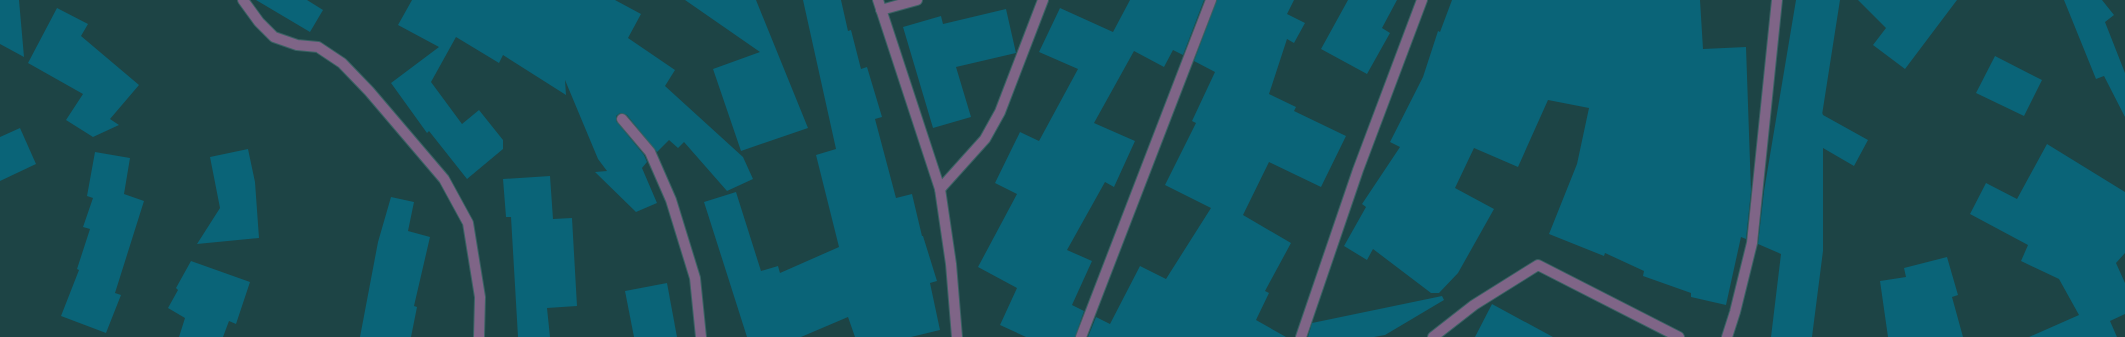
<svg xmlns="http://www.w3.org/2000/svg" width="2125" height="337" font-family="'Titillium Web',sans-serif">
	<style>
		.building { fill: #0a6478 }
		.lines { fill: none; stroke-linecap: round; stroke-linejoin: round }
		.street-casing { stroke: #396364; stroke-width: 12 }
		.street { stroke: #7f6587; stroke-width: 10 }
	</style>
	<rect width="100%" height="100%" fill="#1d4445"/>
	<g class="building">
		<polygon points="0,0 19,0 24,57 0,44"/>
		<polygon points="256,0 307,0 323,10 310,32"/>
		<polygon points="412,0 615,0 641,14 628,38 675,70 665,86 743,157 753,179 727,191 684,142 678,148 669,140 657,152 627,115 620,113 616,116 616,121 644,155 647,162 642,168 657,203 636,212 595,172 607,171 598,159 565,80 566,95 503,55 499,63 456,37 431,82 462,124 479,110 503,140 503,149 467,179 429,131 427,133 391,83 439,47 398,25"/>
		<polygon points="685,0 756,0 808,128 741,151 713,69 760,52"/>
		<polygon points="803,0 841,0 848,31 851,30 861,69 867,67 882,117 875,119 896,198 912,194 922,236 923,236 937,281 930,283 940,330 911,337 855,337 848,317 801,337 747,337 704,202 736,192 761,271 778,266 780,273 839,247 816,155 836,149"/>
		<polygon points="1130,0 1204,0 1183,55 1173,50 1164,67 1134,51 1094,123 1135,141 1114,187 1105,182 1067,250 1092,261 1072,305 1084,311 1075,337 1026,337 1000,325 1017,288 978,267 1017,194 995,183 1020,132 1039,141 1078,69 1039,52 1060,8 1113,32"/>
		<polygon points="1217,0 1294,0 1287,14 1305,23 1294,43 1287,39 1269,94 1296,107 1294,111 1346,136 1321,187 1269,162 1243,215 1291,243 1265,291 1269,293 1256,320 1286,337 1088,337 1096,317 1110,324 1140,266 1166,279 1211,208 1165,185 1196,123 1192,121 1215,72 1194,61"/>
		<polygon points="1348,0 1397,0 1382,28 1390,33 1367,74 1321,49"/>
		<polygon points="1452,0 1700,0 1703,49 1746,47 1751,191 1746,239 1741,237 1726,305 1691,297 1691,293 1643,276 1644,271 1605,253 1604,256 1549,234 1577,164 1589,108 1548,100 1518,167 1474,148 1455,188 1494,209 1458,273 1439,293 1431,293 1373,249 1367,260 1344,246 1366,207 1362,204 1400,147 1390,142 1423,77 1438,31 1440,32"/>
		<polygon points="1796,0 1840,0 1822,115 1823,113 1823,115 1868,140 1854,166 1823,148 1823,251 1812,337 1771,337 1781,254 1758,244 1764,191"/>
		<polygon points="1858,0 1957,0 1905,69 1873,45 1886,28"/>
		<polygon points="2064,0 2102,0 2114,15 2105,22 2125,73 2125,117 2104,76 2096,79"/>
		<polygon points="57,8 88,24 81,36 139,85 110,119 119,125 93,137 66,120 83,94 28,63"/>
		<polygon points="1006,9 1016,53 956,67 971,117 933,128 903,27 941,16 943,24"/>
		<polygon points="1995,56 2042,80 2024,116 1976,93"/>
		<polygon points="20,128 36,164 0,181 0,137"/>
		<polygon points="2047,144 2125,192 2125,253 2116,263 2125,283 2125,314 2110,321 2117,337 2029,337 2079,315 2059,279 2021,261 2028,245 1970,214 1986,183 2017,199"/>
		<polygon points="248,149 255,182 259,238 197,244 220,208 210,157"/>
		<polygon points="95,152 130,158 124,194 144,201 115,293 121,295 106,333 61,316 79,270 77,269 90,229 83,227 93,198 87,196"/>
		<polygon points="550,176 553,219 572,218 577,306 547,308 550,337 518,337 511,217 506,217 503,179"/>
		<polygon points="391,197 414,202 408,231 430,237 414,306 417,307 411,337 360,337 378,242"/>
		<polygon points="1947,257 1958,295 1952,297 1963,337 1888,337 1880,281 1906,277 1904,268"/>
		<polygon points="191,261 250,282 236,324 229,321 223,337 179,337 185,318 168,308 178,290 176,288"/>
		<polygon points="667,283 677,337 634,337 625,291"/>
		<polygon points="1442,296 1444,300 1385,335 1374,337 1308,337 1312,323"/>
		<polygon points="1492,304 1553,337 1475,337"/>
	</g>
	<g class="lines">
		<defs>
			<g id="street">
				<polyline points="243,0 259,22 274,37 297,45 318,47 342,63 369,91 444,179 468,223 480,297 479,337"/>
				<polyline points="878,0 940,189 951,264 957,337"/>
				<polyline points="881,10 917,0"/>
				<polyline points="622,119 650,152 671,200 695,278 701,337"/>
				<polyline points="940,189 985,139 1000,112 1043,0"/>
				<polyline points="1081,337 1211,0"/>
				<polyline points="1301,337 1358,170 1422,0"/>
				<polyline points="1433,337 1474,305 1538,265 1679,337"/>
				<polyline points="1727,337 1735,312 1752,243 1777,0"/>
			</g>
		</defs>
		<use href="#street" class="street-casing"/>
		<use href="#street" class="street"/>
	</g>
</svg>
